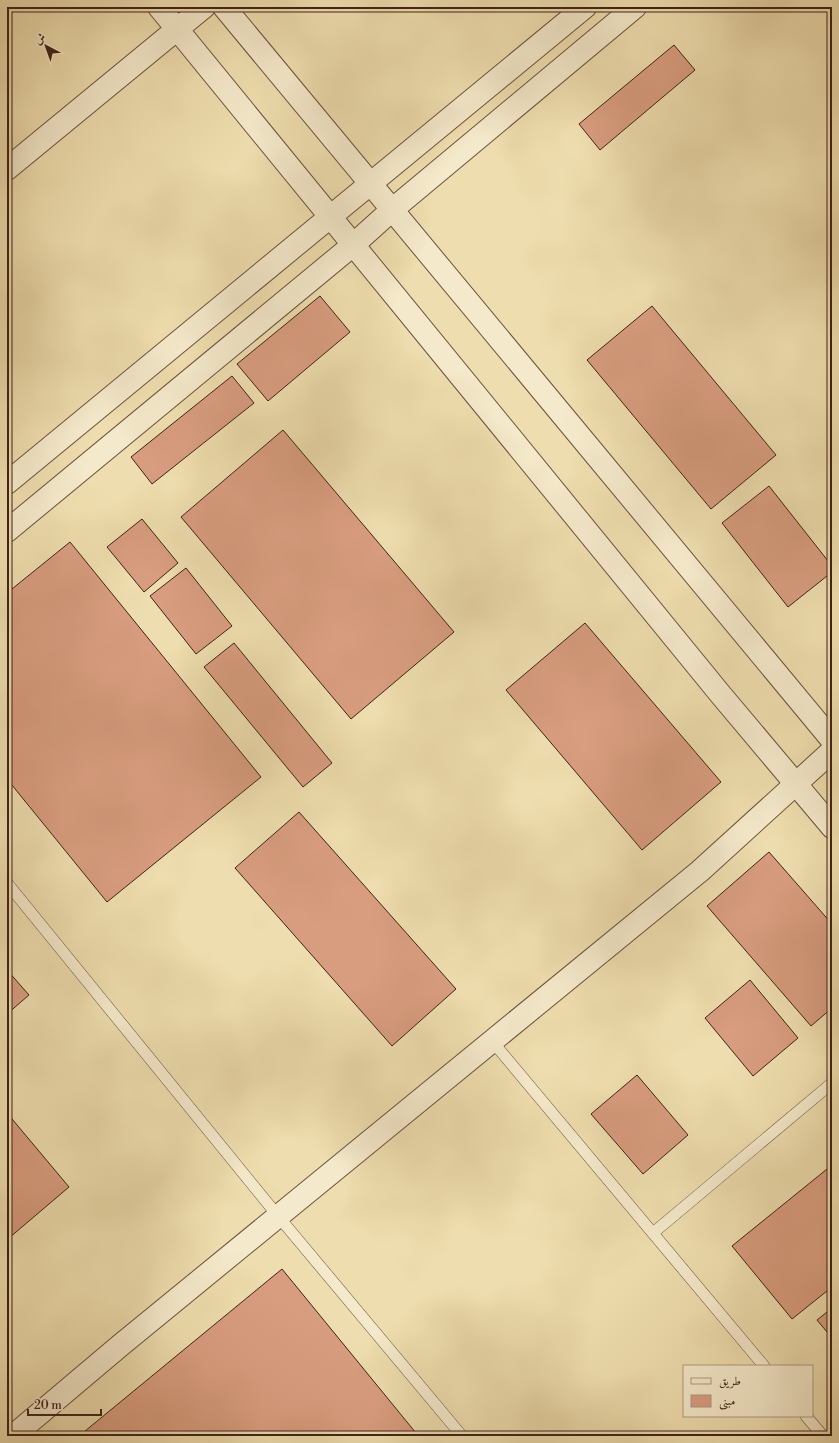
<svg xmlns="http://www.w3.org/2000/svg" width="839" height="1443" font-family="'Libre Bodoni',Amiri,serif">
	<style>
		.building { fill: #d89d7f; stroke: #3f2218 }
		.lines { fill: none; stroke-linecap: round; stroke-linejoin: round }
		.service-casing { stroke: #6b513e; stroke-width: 12 }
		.minor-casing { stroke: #6b513e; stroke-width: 24 }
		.service { stroke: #f4e9ca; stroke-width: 11 }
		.minor { stroke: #f4e9ca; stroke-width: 22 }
	</style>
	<rect width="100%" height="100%" fill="#eeddae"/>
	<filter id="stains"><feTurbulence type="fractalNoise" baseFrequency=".005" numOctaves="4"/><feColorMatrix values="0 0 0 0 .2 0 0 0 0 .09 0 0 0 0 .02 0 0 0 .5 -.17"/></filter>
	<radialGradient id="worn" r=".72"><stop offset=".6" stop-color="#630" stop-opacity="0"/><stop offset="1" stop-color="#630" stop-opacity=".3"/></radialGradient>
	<g class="building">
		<polygon points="674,45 695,70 600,150 579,124"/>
		<polygon points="320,296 350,332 268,401 237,364"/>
		<polygon points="652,306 776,455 711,509 587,360"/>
		<polygon points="232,376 254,403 152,484 131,457"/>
		<polygon points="283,430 454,632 351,719 181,517"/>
		<polygon points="769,486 832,566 832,572 788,607 722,523"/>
		<polygon points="142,519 178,563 144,592 107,547"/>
		<polygon points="70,542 261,777 107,902 7,779 7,593"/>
		<polygon points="186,568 232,626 196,654 150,596"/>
		<polygon points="585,623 721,782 642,850 506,690"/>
		<polygon points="234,643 332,763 303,787 204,667"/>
		<polygon points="299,812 456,989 392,1046 235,868"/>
		<polygon points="769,852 832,924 832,1008 811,1026 707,906"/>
		<polygon points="7,970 29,995 7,1014"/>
		<polygon points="750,980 798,1038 753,1076 705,1018"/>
		<polygon points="637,1075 688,1135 643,1174 591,1114"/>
		<polygon points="7,1113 69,1187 9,1238 7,1236"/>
		<polygon points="832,1165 832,1287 792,1319 732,1246"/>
		<polygon points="282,1269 416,1433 412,1436 79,1436"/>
		<polygon points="832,1308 832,1338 817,1320"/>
	</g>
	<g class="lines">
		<defs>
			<g id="service">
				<polyline points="7,883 278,1216 462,1436"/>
				<polyline points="492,1041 764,1366"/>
				<polyline points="653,1233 832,1083"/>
				<polyline points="806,1416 823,1436"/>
			</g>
			<g id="minor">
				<polyline points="159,7 721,695 832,827"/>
				<polyline points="224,7 832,740"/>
				<polyline points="7,169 204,7"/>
				<polyline points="7,483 585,7"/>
				<polyline points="7,531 353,245 393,209 635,7"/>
				<polyline points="13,1436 122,1344 700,871 832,751"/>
			</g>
		</defs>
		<use href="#service" class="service-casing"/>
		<use href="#minor" class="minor-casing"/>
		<use href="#service" class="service"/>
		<use href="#minor" class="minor"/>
	</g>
	<rect width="839" height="1443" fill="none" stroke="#eeddae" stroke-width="24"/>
	<rect x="8" y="8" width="823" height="1427" fill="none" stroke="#3f2218" stroke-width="2"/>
	<rect x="12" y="12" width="815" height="1419" fill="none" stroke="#3f2218"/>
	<rect x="683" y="1365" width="130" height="52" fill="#f4e9ca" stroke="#ac9983"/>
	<rect x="691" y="1378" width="20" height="6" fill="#f4e9ca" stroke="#ac9983"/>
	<text x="719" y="1385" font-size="12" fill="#3f2218">طريق</text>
	<rect x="691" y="1395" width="20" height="12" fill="#d89d7f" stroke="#ac9983"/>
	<text x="719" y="1405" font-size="12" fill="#3f2218">مبنى</text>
	<g transform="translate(46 46) rotate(319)" stroke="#f4e9ca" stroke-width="3" paint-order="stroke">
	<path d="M0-3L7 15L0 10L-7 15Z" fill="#3f2218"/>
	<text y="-6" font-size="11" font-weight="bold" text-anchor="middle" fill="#3f2218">ش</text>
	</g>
	<path d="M28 1409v6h73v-6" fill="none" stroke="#3f2218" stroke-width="2"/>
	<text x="34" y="1409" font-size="12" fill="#3f2218" stroke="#f4e9ca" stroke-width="3" paint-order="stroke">20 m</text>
	<rect width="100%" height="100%" filter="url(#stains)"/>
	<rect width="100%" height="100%" fill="url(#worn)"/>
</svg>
